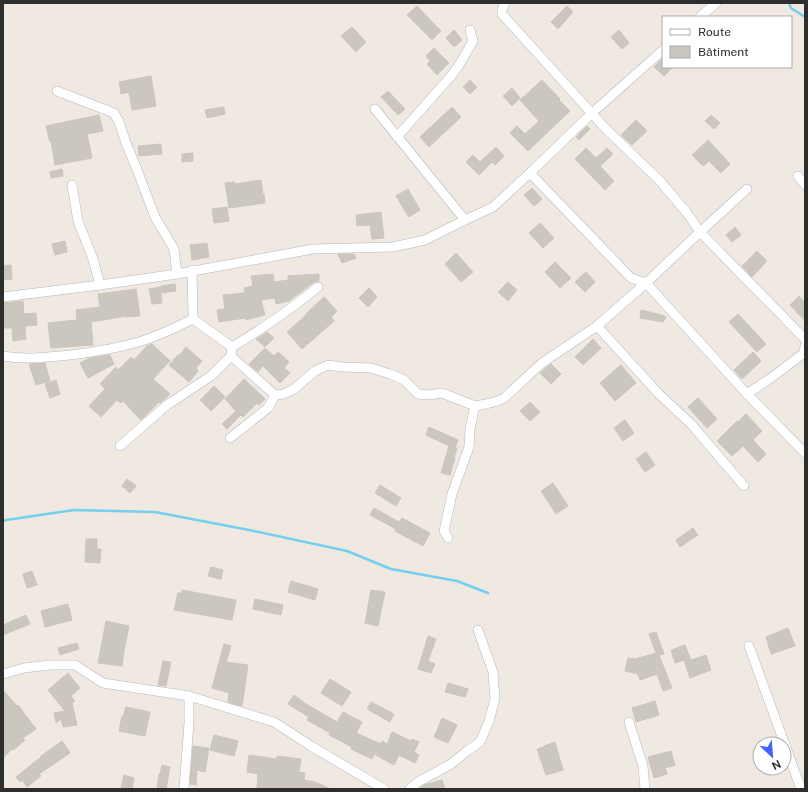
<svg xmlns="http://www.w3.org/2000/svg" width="808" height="792" font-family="'Public Sans',sans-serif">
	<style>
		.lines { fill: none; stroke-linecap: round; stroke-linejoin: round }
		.stream { stroke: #75cff0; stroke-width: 2.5 }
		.building { fill: #cbc7bf; stroke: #cbc5ba }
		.street-casing { stroke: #b4b7c1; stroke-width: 10 }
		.street { stroke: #fff; stroke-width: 9 }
	</style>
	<rect width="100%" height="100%" fill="#efe9e1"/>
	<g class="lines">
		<g class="stream">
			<polyline points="789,3 791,8 805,17"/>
			<polyline points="3,521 6,520 74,510 155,512 249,530 347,551 391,569 457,581 488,593"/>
		</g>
	</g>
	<g class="building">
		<polygon points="417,6 441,31 432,40 407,15"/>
		<polygon points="567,6 573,12 558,29 551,22"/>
		<polygon points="352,27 366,42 356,52 341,36"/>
		<polygon points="454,30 462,40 454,47 446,38"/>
		<polygon points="619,30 629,43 622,49 611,37"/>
		<polygon points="434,48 449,63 437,75 427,64 430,61 426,56"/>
		<polygon points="663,58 663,67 673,67 664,76 654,67"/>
		<polygon points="151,76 156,106 132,110 129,92 121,94 119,82"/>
		<polygon points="470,80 477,87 470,94 463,87"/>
		<polygon points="542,80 560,99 559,100 570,111 528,151 510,133 517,126 525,134 539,121 520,100"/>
		<polygon points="512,88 520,98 512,106 503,96"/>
		<polygon points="388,91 405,109 398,115 381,97"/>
		<polygon points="224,107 225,114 207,118 205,110"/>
		<polygon points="452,107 461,117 429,147 420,137"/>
		<polygon points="99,115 103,131 87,134 92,158 55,165 51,141 50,142 46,126"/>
		<polygon points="711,115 720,123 714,129 705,121"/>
		<polygon points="636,120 647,131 632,145 621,135"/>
		<polygon points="587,126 590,129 579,140 576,137"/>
		<polygon points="708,140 730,164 721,173 709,161 703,166 692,155"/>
		<polygon points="161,144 162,154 139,156 138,146"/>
		<polygon points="496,147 504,156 495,165 492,162 479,175 466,162 473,155 480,162"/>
		<polygon points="586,148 596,158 607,148 613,154 600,166 614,181 605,190 575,159"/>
		<polygon points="193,153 193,161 182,162 182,154"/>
		<polygon points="62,169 63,176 51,178 50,172"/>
		<polygon points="261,180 263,195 264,194 265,203 229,208 225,183 235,182 235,184"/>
		<polygon points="532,188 542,199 534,206 524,195"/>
		<polygon points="408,189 420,210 409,217 396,196"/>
		<polygon points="227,207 229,221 214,223 212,209"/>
		<polygon points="381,212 384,238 372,239 370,225 357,226 356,215"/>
		<polygon points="540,223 554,238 543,248 529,233"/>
		<polygon points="735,227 741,235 732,242 726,235"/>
		<polygon points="65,241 67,252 55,255 52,244"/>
		<polygon points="207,243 209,257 192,260 190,245"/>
		<polygon points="757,251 767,261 752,277 742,266"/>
		<polygon points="456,253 473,272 461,282 445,264"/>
		<polygon points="338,254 354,254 356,258 342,263"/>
		<polygon points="555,262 571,278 560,288 545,272"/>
		<polygon points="11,265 12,279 3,280 3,266"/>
		<polygon points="586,272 595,282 585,292 575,282"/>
		<polygon points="273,274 274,282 288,280 288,276 319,274 319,281 314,282 289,301 276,304 275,298 261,300 265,315 246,320 245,318 219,322 217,310 225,309 223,295 245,293 244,288 253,286 251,276"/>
		<polygon points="508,282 517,290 508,301 498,292"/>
		<polygon points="175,284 176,291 162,293 161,286"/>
		<polygon points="160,287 162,303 152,304 149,289"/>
		<polygon points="369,288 377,297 368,307 359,298"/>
		<polygon points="136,289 140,316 127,317 127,316 91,322 93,345 51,348 48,323 77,320 76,310 100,307 98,294"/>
		<polygon points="799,296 805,303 805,321 790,305"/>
		<polygon points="324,297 337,311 331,317 334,321 302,349 287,332 306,315 306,314"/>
		<polygon points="23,301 24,314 36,313 37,325 25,326 26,339 13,341 12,328 4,328 3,303"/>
		<polygon points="641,310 662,315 666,317 663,322 640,318"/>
		<polygon points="738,314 766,344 757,352 729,322"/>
		<polygon points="267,332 274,338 265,347 256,339"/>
		<polygon points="593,339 601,348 583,365 575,357"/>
		<polygon points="152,344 170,361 153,379 170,394 160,403 159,402 141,420 123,401 121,403 117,400 101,417 89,406 105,389 100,384 116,367 118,370 131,357 134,360 147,346"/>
		<polygon points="186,347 202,361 196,368 198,371 189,382 169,365 179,354 180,355"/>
		<polygon points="265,348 274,356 278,352 289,362 284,368 290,373 280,383 263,366 258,372 249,364"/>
		<polygon points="753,352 761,361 742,379 734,370"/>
		<polygon points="110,355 114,364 88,378 80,363 90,358"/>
		<polygon points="45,363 50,381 36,385 29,364"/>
		<polygon points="551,364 561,374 551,384 540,373"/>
		<polygon points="621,365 636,383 615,401 600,383"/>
		<polygon points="244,379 265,399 259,405 257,403 243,417 241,415 227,429 222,424 236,411 225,399"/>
		<polygon points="56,380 60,394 50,398 45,384"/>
		<polygon points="214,386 225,397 211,411 200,400"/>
		<polygon points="698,398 717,419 707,428 688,407"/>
		<polygon points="530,402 540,412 530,421 520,411"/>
		<polygon points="746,414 762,431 753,440 766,454 758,462 743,446 732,456 717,441 737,421 738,422"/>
		<polygon points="625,420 634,433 623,441 614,428"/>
		<polygon points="429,427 458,440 455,448 457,448 454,458 455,458 450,475 441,473 449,446 426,435"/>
		<polygon points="646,452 655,465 645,472 636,459"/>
		<polygon points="127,479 136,486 130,493 122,486"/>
		<polygon points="553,483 568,506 556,514 541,491"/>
		<polygon points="380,485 401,498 396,506 375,493"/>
		<polygon points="374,508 399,522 402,518 430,533 423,546 395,531 396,529 370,515"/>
		<polygon points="693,528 698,535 680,547 676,540"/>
		<polygon points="86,539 97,539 97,549 101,549 100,563 85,562"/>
		<polygon points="211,567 223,570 221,579 208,576"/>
		<polygon points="32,571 37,585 27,588 23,574"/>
		<polygon points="291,581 318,589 315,600 288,592"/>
		<polygon points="182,590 236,600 232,620 174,610 178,593 182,593"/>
		<polygon points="371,590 385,592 378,626 365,623"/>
		<polygon points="255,599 283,605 281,615 253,609"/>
		<polygon points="68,604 72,620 45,627 41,611"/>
		<polygon points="26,615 30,624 3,635 3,625"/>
		<polygon points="106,621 129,626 124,651 122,666 98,663"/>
		<polygon points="788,628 795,646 771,654 766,637"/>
		<polygon points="656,632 664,654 659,655 672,688 663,691 657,674 640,680 638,674 625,671 628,658 635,659 656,653 649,634"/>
		<polygon points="428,636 436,639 428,661 435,664 431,673 418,669"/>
		<polygon points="77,643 79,649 60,655 58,648"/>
		<polygon points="224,644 231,646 226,662 248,665 242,706 228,702 229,693 212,688"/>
		<polygon points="685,645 691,660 706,655 711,670 690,678 684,660 675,663 671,650"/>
		<polygon points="163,661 171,662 166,686 158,685"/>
		<polygon points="68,673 80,688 71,696 75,701 72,703 77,725 63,727 61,719 56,723 54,713 65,711 48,690"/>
		<polygon points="330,679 351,692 342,706 321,693"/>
		<polygon points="448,683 468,689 465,697 445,692"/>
		<polygon points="3,690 17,706 18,705 36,729 23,738 25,740 13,750 12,749 3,758"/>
		<polygon points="294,695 306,704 337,722 343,712 362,722 356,733 381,744 382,741 387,744 392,732 411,741 412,739 419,742 414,752 419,755 415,763 399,755 394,765 374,754 372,759 351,749 352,747 329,735 330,733 307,720 309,717 288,704"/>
		<polygon points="655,701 659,715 636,722 632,708"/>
		<polygon points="371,702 394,714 390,722 367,709"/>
		<polygon points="126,707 150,712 145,736 119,731 122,716 123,717"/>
		<polygon points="442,718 457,725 448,743 434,737"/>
		<polygon points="214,735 238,741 234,756 210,750"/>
		<polygon points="62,741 70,753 39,774 41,776 27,787 22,780 20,782 16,777 41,757 41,756"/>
		<polygon points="555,742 563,770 546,775 537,749 544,747 544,746"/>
		<polygon points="193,746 209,748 205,772 197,770 196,785 190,784"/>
		<polygon points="671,751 675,765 665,768 667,774 654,778 648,757"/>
		<polygon points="249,755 277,759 277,756 301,759 299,772 305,773 304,780 315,782 331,789 257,789 258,774 247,772"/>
		<polygon points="162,765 170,767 166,789 157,788 159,774 160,774"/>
		<polygon points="124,775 134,778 132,789 121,789"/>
		<polygon points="442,780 445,789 419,789 424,785"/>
	</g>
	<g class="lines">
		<defs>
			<g id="street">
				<polyline points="505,3 502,10 502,14 605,128 660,181 687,213 700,232 805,339"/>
				<polyline points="700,17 716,3"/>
				<polyline points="57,91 114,113 119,122 126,143 136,167 155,217 174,249 177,274"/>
				<polyline points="375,109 465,220"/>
				<polyline points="397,137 451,76 459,65 473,41 470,30"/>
				<polyline points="530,173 631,278 646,283 747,394 775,375 804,353 805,346"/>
				<polyline points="798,176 805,185"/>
				<polyline points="72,185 78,221 93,259 100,285"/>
				<polyline points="3,297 100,285 177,274 313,249 393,247 425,240 465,220 493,207 530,173 592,113 663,50"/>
				<polyline points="193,319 232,347"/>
				<polyline points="597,326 658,393 692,425 744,486"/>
				<path d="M232 347C262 329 290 310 318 287"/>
				<path d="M3 356C25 360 48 357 70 355 94 352 119 348 142 341 160 335 177 327 193 319L192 270"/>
				<polyline points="231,356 275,395 284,394 294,389 315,371 328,365 342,367 371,368 390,374 404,380 418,394 429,395 442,393 475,406 486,404 498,401 504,398 542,363 597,326 646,283 700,232 747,189"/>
				<polyline points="747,394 805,453"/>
				<polyline points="230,438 268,408 275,395"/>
				<polyline points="120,446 167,405 211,376 231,356 232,347"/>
				<polyline points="448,538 444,531 446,522 452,494 469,447 470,429 475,406"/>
				<polyline points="749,646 801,789"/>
				<polyline points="3,674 24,668 50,665 75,665 103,683 189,696 274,722 311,746 384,789"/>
				<polyline points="629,722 643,766 645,789"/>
				<polyline points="184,789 189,723 189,696"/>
				<polyline points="410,789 418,782 451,764 467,751 480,742 489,721 495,699 493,672 478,630"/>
			</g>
		</defs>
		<use href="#street" class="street-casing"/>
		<use href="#street" class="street"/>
	</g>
	<rect width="808" height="792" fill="none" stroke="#2e2e2e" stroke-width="8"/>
	<rect x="662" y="16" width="130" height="52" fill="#ffffff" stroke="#ababab"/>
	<rect x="670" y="29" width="20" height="6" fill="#ffffff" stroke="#ababab"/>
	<text x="698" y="36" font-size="12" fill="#2e2e2e">Route</text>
	<rect x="670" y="46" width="20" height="12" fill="#cbc7bf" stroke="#ababab"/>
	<text x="698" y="56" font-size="12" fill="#2e2e2e">Bâtiment</text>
	<g transform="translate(772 756) rotate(154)"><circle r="19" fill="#ffffff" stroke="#ababab"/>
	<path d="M0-3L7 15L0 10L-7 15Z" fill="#4264fb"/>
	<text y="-6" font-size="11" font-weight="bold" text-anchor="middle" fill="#2e2e2e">N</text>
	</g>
</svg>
